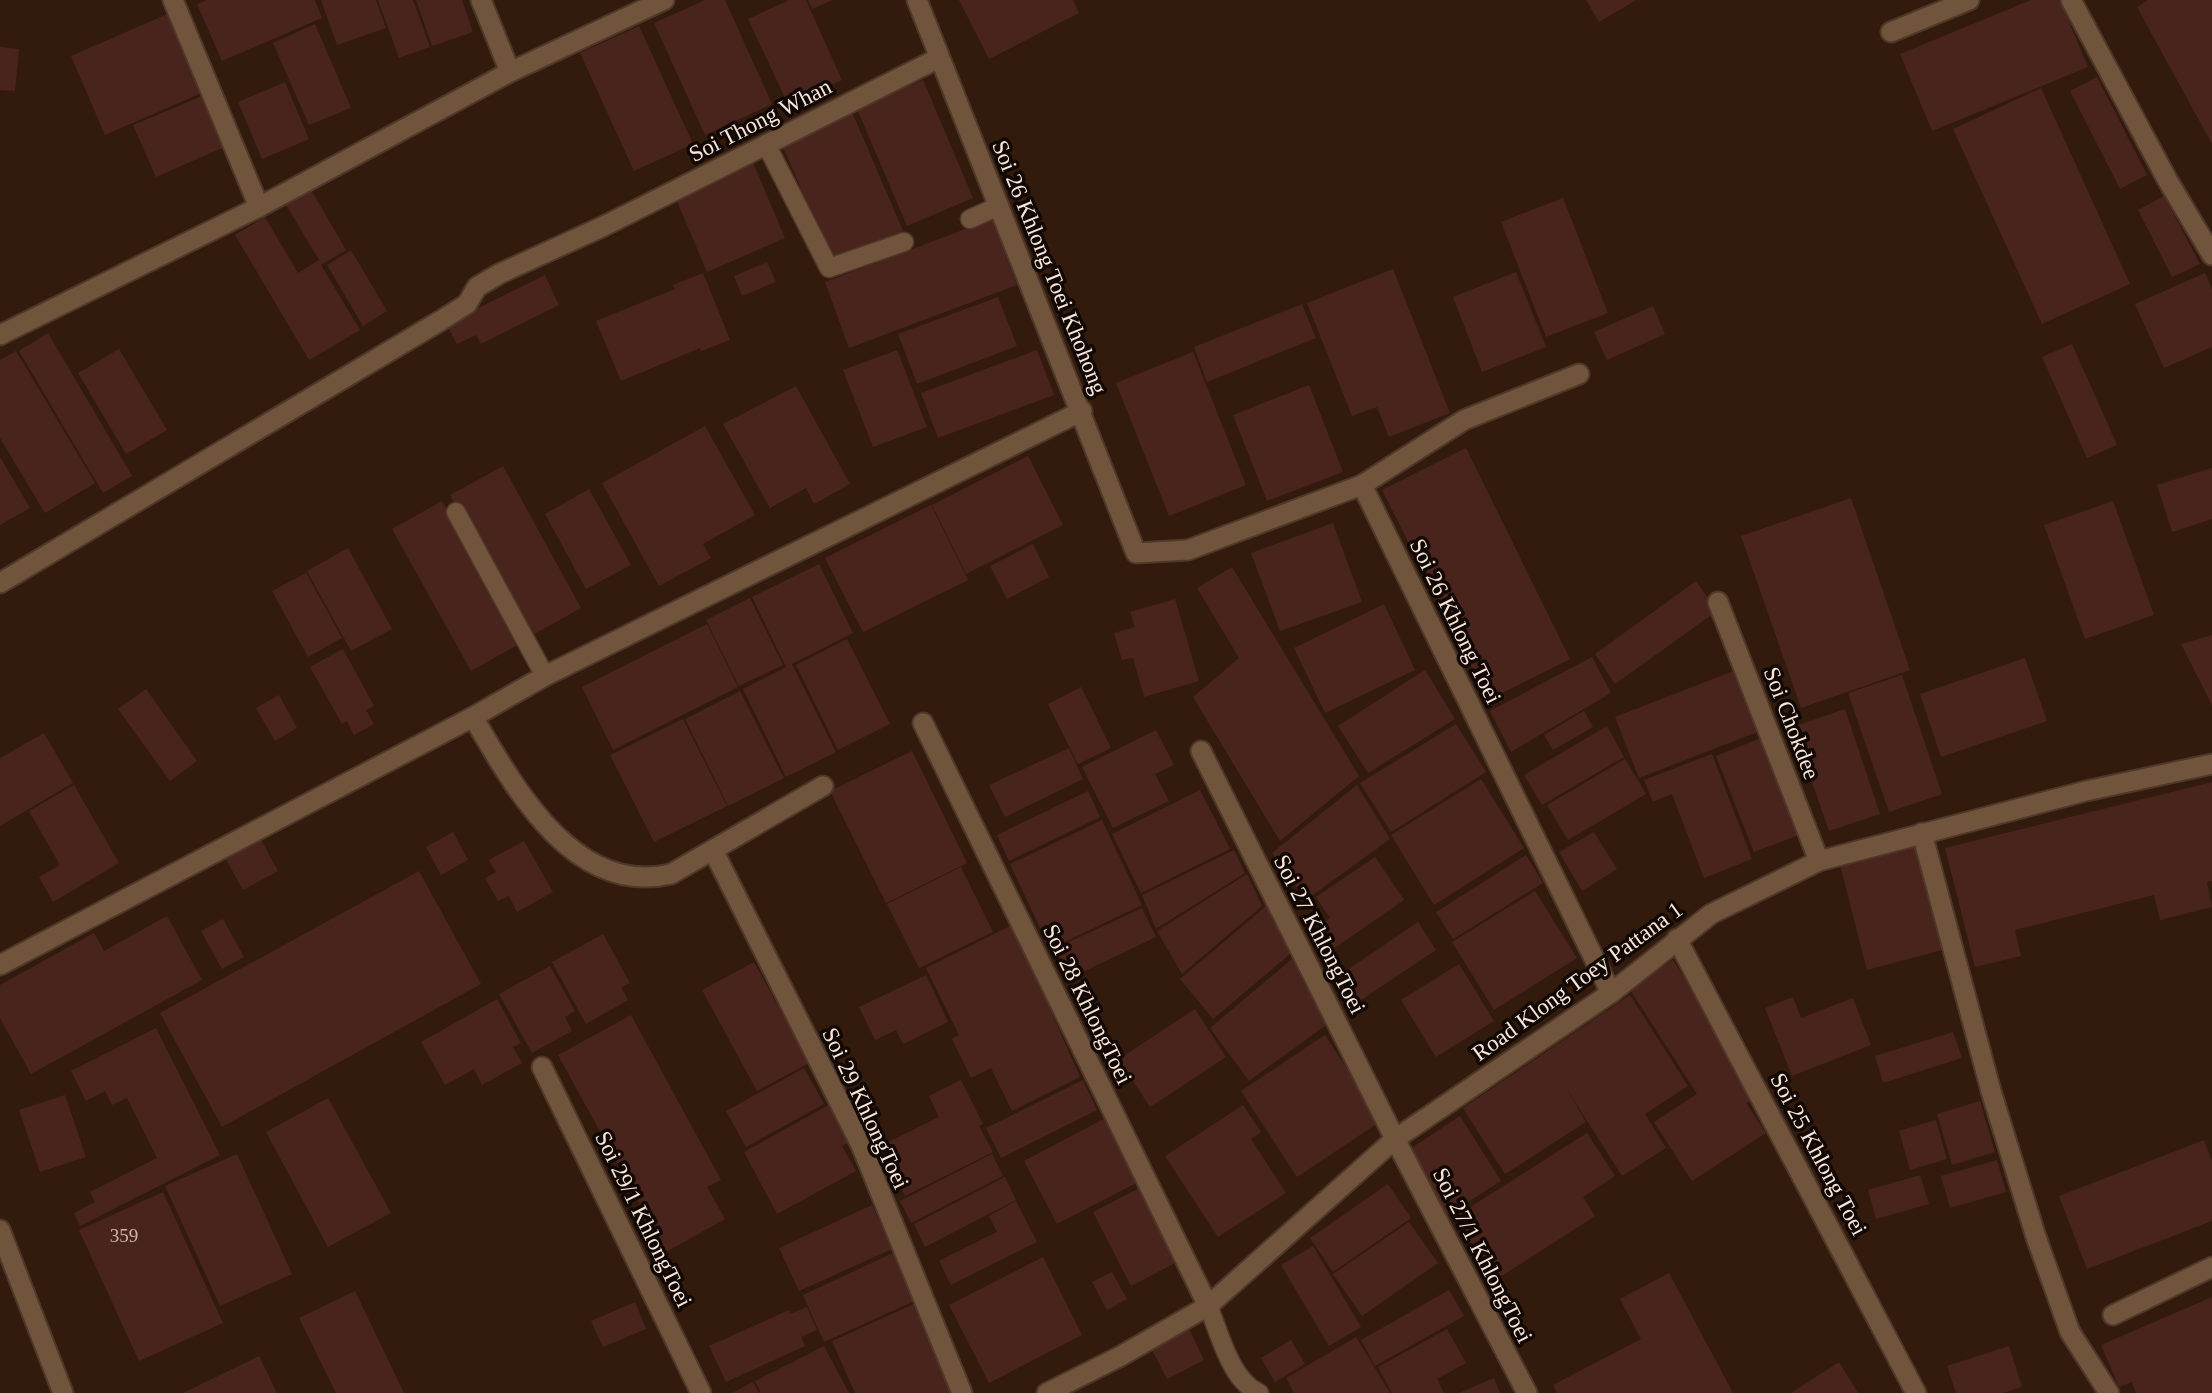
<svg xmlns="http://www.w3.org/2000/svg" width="2212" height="1393" font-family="Georgia,serif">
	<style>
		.building { fill: #49241c }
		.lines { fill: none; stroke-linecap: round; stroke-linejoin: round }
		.service-casing { stroke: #4e382a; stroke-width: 21 }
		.minor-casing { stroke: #4e382a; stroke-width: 23 }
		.tertiary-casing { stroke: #4e382a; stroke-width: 23 }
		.service { stroke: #71543c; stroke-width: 18 }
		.minor { stroke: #71543c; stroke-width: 19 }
		.tertiary { stroke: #71543c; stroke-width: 19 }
		.labels { text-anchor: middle; stroke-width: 7; stroke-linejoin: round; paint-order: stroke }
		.number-label { font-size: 19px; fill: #ccb6ae }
		.street-label { font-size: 23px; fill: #f7e7de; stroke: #120804 }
	</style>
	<rect width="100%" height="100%" fill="#321b0d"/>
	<g class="building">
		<polygon points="207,0 315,0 322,18 222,61 197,4"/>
		<polygon points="321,0 376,0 386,28 337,45"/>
		<polygon points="378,0 413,0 430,47 399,58"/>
		<polygon points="416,0 462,0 473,32 432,46"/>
		<polygon points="705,0 725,0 772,104 705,135 654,23"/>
		<polygon points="789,0 806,0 842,80 788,104 748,19"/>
		<polygon points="808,0 833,0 812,9"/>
		<polygon points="959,0 1073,0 1079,13 989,59"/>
		<polygon points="1586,0 1636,0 1599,22"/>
		<polygon points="2031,0 2060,0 2088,67 1932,131 1900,54"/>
		<polygon points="2148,0 2212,0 2212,144 2137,7"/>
		<polygon points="172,12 206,91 105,135 71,56"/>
		<polygon points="315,24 351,108 309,125 273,43"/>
		<polygon points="639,26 693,144 634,171 580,53"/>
		<polygon points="0,47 19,49 15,91 0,90"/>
		<polygon points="2097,77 2147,175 2120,189 2070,91"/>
		<polygon points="923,80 973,198 907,226 857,109"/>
		<polygon points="285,82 309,139 262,159 238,102"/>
		<polygon points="2041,88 2130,284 2042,324 1953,129"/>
		<polygon points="207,94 229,145 156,177 133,125"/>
		<polygon points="852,112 903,231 832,261 781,142"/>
		<polygon points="751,158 785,238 707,272 673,192"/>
		<polygon points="310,188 346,250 321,265 360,330 309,360 235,235 265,217 298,273 319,260 285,203"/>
		<polygon points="2164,196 2200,264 2172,277 2138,210"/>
		<polygon points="1563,198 1608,313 1546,337 1501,222"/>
		<polygon points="992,219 1017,285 849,348 825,282"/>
		<polygon points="351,250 387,311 363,326 327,265"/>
		<polygon points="767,262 776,282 742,296 734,276"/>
		<polygon points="1393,269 1450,413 1389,437 1377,407 1352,416 1307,303"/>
		<polygon points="1516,272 1546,347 1482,372 1453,297"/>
		<polygon points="703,273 730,340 701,351 700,348 621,381 596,321 675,289 673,285"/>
		<polygon points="2205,273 2212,289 2212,347 2164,368 2135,304"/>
		<polygon points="545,275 559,305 481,344 476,335 457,344 446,324"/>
		<polygon points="998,297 1017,346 917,384 898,334"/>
		<polygon points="1302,304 1316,338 1207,382 1194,347"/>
		<polygon points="1653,306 1665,334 1607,360 1594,332"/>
		<polygon points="48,333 132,476 103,493 19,351"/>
		<polygon points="2072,344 2117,445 2087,458 2042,357"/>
		<polygon points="119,349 167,430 126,454 78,373"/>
		<polygon points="897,350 927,427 873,447 843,370"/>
		<polygon points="1037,350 1054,395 938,438 921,393"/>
		<polygon points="16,351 95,483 45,513 0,438 0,360"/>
		<polygon points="1193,352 1246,485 1169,516 1116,383"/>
		<polygon points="1309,385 1343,472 1267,501 1233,415"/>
		<polygon points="796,386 850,484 814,504 806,488 770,508 723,424"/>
		<polygon points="705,426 755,515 703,544 711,558 659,586 602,483"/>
		<polygon points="1466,448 1570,659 1488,700 1382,490"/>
		<polygon points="1028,456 1063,525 966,574 932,505"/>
		<polygon points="0,457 30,508 0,525"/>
		<polygon points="503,466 581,608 529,637 450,495"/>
		<polygon points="2212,468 2212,519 2172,532 2157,485"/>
		<polygon points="589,489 631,565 586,589 545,514"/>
		<polygon points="1851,498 1910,670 1801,708 1741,536"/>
		<polygon points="442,501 521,643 471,671 392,529"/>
		<polygon points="2113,501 2154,615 2085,639 2044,525"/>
		<polygon points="931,505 968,580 863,632 825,558"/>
		<polygon points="1333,523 1362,602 1280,631 1251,553"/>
		<polygon points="1033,544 1049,577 1007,599 990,566"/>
		<polygon points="348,548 392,629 351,651 307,571"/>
		<polygon points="819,564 853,633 792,664 836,752 786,777 743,689 786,667 752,597"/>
		<polygon points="1232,567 1359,776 1280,841 1193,697 1239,658 1197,588"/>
		<polygon points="306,573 342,638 308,657 272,591"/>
		<polygon points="1696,581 1717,611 1615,684 1595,654"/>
		<polygon points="750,598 783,665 739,686 706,620"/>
		<polygon points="1175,599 1199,681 1144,697 1133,658 1122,660 1114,633 1135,627 1130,612"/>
		<polygon points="1384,604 1415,670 1325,713 1294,648"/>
		<polygon points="707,624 738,687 613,750 582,687"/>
		<polygon points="2212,635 2212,705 2181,644"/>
		<polygon points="847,639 890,724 838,750 796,665"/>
		<polygon points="343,649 374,706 366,710 374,724 354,735 347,721 342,724 310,667"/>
		<polygon points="1592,657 1611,693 1511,752 1490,711"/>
		<polygon points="2025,658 2047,721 1941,757 1920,694"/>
		<polygon points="1425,670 1455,719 1368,773 1338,726"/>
		<polygon points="1736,670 1760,731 1639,778 1615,717"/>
		<polygon points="1902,675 1942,794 1889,812 1848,693"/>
		<polygon points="1081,687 1111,748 1078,764 1048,704"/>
		<polygon points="146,689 197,761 170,781 118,709"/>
		<polygon points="740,691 784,778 728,806 685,719"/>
		<polygon points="279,695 297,728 275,741 256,708"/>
		<polygon points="1845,709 1880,814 1829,831 1793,727"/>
		<polygon points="1584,711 1593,727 1553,750 1544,735"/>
		<polygon points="683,719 727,806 654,842 610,755"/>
		<polygon points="1456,724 1486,772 1391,832 1360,783"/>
		<polygon points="1607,726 1624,757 1542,805 1524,775"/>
		<polygon points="1156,730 1174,765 1155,774 1169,801 1113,828 1082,767"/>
		<polygon points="44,733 73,783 0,826 0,758"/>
		<polygon points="1761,738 1799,835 1754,852 1716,756"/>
		<polygon points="1069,748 1083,779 1005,817 989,785"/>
		<polygon points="912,751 967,863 886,903 830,791"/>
		<polygon points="1712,754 1752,859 1704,878 1672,794 1653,802 1644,780"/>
		<polygon points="1625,759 1646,794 1568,840 1547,805"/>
		<polygon points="1481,779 1524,848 1434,905 1391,835"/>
		<polygon points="2212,782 2212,881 2207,882 2212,907 2160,920 2154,895 2015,930 2021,956 1975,967 1945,848"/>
		<polygon points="74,785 119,863 53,902 39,877 60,865 29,811"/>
		<polygon points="1357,785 1390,839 1306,900 1272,853"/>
		<polygon points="1200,790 1230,849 1141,893 1112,834"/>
		<polygon points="1088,791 1100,817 1009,861 997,835"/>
		<polygon points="1102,820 1142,905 1050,949 1010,864"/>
		<polygon points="453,832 468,860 441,875 426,847"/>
		<polygon points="1594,832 1617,869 1582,891 1559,852"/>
		<polygon points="259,836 278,871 243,890 224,856"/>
		<polygon points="524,841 553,892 517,912 509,896 498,901 485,878 496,872 489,860"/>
		<polygon points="1915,845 1942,950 1867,970 1840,865"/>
		<polygon points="1234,850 1245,873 1156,929 1142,895"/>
		<polygon points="1526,855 1543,883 1453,939 1436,912"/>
		<polygon points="1375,857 1404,900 1323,956 1308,933 1330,918 1316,897"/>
		<polygon points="961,867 993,932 919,968 887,904"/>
		<polygon points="419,871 481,984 222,1127 160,1013"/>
		<polygon points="1247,874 1262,906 1182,974 1157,931"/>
		<polygon points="1535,891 1577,958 1494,1010 1452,942"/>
		<polygon points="1266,906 1290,954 1213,1019 1180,979"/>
		<polygon points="1142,908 1156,937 1068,979 1054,949"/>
		<polygon points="167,916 202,980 31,1074 0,1018 0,985 94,933 104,951"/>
		<polygon points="223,919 244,957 222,969 201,931"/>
		<polygon points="1018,922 1051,989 1043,993 1080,1077 1012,1111 991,1068 971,1078 952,1039 959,1035 926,968"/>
		<polygon points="1418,922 1436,950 1352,1006 1334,979"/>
		<polygon points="603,934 630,983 621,987 628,1000 586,1024 552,962"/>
		<polygon points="1292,959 1326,1025 1249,1081 1210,1028"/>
		<polygon points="1673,960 1759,1095 1746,1103 1766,1133 1692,1181 1654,1122 1697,1094 1629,988"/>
		<polygon points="754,962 809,1063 757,1091 702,990"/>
		<polygon points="1459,964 1494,1021 1436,1057 1401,1000"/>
		<polygon points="550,966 575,1011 565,1017 572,1031 532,1053 499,994"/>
		<polygon points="926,975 948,1022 903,1044 896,1030 875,1040 859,1007"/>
		<polygon points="1630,995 1688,1086 1645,1114 1666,1148 1622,1176 1565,1086 1586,1122 1505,1174 1463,1108"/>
		<polygon points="1793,997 1801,1018 1853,998 1871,1045 1792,1076 1765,1008"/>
		<polygon points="497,999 521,1043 513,1047 522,1063 482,1085 474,1069 445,1085 421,1042"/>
		<polygon points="1195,1009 1226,1057 1150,1107 1119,1059"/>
		<polygon points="631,1015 721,1180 707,1187 725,1219 666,1252 558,1055"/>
		<polygon points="156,1028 220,1155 80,1226 74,1213 95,1202 90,1192 157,1158 127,1098 112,1105 105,1091 86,1101 71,1071"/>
		<polygon points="1953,1032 1962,1058 1883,1083 1875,1056"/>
		<polygon points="1325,1035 1381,1121 1297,1177 1241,1091"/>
		<polygon points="804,1068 824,1104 746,1147 726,1111"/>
		<polygon points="961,1080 983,1124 979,1126 993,1152 905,1196 893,1171 899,1168 887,1143 939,1117 929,1096"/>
		<polygon points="1083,1080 1097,1110 1001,1158 986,1128"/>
		<polygon points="65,1095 86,1157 40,1172 19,1110"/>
		<polygon points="328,1098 391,1213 328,1247 266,1132"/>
		<polygon points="1980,1101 1995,1152 1952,1165 1937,1114"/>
		<polygon points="834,1102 855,1139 842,1146 856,1171 777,1214 744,1152"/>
		<polygon points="1243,1105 1261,1132 1251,1139 1286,1193 1218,1237 1165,1156"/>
		<polygon points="1109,1116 1142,1180 1057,1224 1024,1161"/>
		<polygon points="1460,1116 1501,1181 1447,1215 1407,1151"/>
		<polygon points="1936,1120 1947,1159 1910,1170 1899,1131"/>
		<polygon points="1587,1133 1615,1176 1583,1197 1595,1216 1494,1281 1453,1218"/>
		<polygon points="2204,1140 2212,1161 2212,1221 2087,1269 2059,1196"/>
		<polygon points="237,1154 292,1274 220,1306 165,1186"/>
		<polygon points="992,1154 1003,1176 911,1223 900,1201"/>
		<polygon points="1997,1160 2006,1192 1950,1208 1941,1176"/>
		<polygon points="1920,1175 1929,1204 1876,1219 1868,1190"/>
		<polygon points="1005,1177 1016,1200 925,1247 914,1224"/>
		<polygon points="1388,1184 1411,1218 1333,1272 1310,1238"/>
		<polygon points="1141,1187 1179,1261 1131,1286 1093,1212"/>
		<polygon points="163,1192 223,1323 139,1361 79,1230"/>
		<polygon points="1016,1201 1037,1242 951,1285 939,1261 997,1232 989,1216"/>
		<polygon points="872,1205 892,1249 799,1291 779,1248"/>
		<polygon points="1409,1222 1438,1263 1362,1316 1333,1274"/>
		<polygon points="1313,1246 1361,1327 1329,1346 1281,1265"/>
		<polygon points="897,1251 919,1299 824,1342 803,1295"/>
		<polygon points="1043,1257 1082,1335 989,1383 949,1305"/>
		<polygon points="1112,1272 1127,1299 1107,1310 1092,1282"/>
		<polygon points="1669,1273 1733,1393 1557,1393 1553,1385 1641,1339 1620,1299"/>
		<polygon points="1449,1290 1464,1316 1375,1366 1361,1340"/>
		<polygon points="355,1291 404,1393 336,1393 299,1318"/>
		<polygon points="2212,1297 2212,1393 2136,1393 2132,1382 2119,1387 2101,1345"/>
		<polygon points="635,1302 646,1329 603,1347 591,1321"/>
		<polygon points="916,1303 956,1393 855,1393 832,1341"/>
		<polygon points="807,1307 817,1330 801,1337 805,1346 726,1382 709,1346 789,1310 790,1314"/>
		<polygon points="1188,1327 1204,1360 1167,1379 1150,1346"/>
		<polygon points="1447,1329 1466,1363 1437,1379 1444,1393 1392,1393 1378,1367"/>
		<polygon points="1356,1337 1390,1393 1294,1393 1286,1378"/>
		<polygon points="1291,1340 1305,1364 1275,1382 1261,1358"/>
		<polygon points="824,1346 849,1393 761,1393 755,1381"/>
		<polygon points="2009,1346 2022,1387 2003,1393 1956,1393 1947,1366"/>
		<polygon points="259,1356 277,1393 183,1393"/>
		<polygon points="1839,1362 1858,1393 1791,1393"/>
		<polygon points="1494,1378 1500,1393 1459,1393"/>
		<polygon points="753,1382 759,1393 732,1393"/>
	</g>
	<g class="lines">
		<defs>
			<g id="service">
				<polyline points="766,144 829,268 904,242"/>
				<polyline points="970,219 999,206"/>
				<polyline points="456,512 545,676"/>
				<path d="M1208 1306C1220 1333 1230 1380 1259 1393"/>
			</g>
			<g id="minor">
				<polyline points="173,0 259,207"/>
				<polyline points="481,0 510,72"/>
				<polyline points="917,0 1136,553 1188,550 1362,485 1611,993"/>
				<polyline points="2071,0 2168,181 2212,255"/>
				<polyline points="1891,32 1969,0"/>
				<polyline points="0,335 259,207 510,72 664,0"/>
				<polyline points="1362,485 1464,420 1579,374"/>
				<polyline points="0,583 440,321 467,304 477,287 499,274 604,226 937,59"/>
				<polyline points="1718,602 1819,861"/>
				<path d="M473 717C514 787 574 897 671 874L823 786"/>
				<polyline points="923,723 1208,1306"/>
				<polyline points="1201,751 1395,1139 1527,1393"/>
				<polyline points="1922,833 1991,1091 2036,1237 2070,1332 2109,1393"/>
				<polyline points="713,850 861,1145 962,1393"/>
				<polyline points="1677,939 1916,1393"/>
				<polyline points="0,965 473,717 545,676 1082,411"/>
				<polyline points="542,1067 701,1393"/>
				<polyline points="2113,1315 2212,1267"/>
			</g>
			<g id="tertiary">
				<polyline points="0,1230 63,1393"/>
				<polyline points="1047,1393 1119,1357 1208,1306 1395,1139 1611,993 1711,914 1819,861 2086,791 2212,764"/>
			</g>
		</defs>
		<use href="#service" class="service-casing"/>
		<use href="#minor" class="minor-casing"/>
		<use href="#tertiary" class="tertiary-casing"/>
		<use href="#service" class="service"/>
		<use href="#minor" class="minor"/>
		<use href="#tertiary" class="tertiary"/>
	</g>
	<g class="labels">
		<g class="number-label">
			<text x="124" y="1242">359</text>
		</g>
		<g class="street-label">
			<text transform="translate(760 120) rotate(-27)" y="8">Soi Thong Whan</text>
			<text transform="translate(1050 267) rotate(68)" y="8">Soi 26 Khlong Toei Khohong</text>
			<text transform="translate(1456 621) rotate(64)" y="8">Soi 26 Khlong Toei</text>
			<text transform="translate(1792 723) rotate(69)" y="8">Soi Chokdee</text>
			<text transform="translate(1320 934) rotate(63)" y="8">Soi 27 KhlongToei</text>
			<text transform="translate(1577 981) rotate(-36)" y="8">Road Klong Toey Pattana 1</text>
			<text transform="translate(1088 1004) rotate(64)" y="8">Soi 28 KhlongToei</text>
			<text transform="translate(866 1108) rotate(65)" y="8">Soi 29 KhlongToei</text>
			<text transform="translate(1819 1154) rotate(62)" y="8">Soi 25 Khlong Toei</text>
			<text transform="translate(644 1219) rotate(64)" y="8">Soi 29/1 KhlongToei</text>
			<text transform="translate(1483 1255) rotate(63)" y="8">Soi 27/1 KhlongToei</text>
		</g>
	</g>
</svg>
